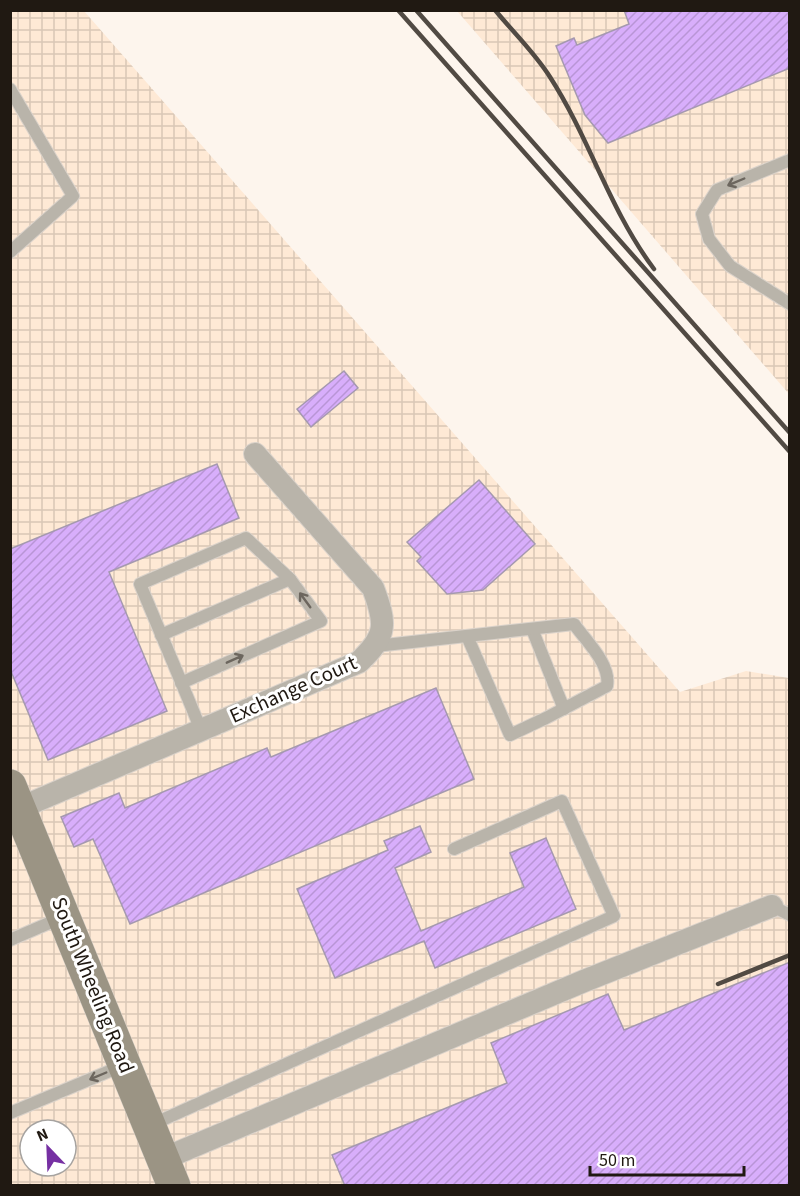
<svg xmlns="http://www.w3.org/2000/svg" width="800" height="1196" font-family="'Source Sans 3',sans-serif">
	<style>
		.industrial { fill: url(#industrial-grid); fill-rule: evenodd }
		.building { fill: url(#building-hatch); stroke: #a599af; stroke-width: 1.5 }
		.lines { fill: none; stroke-linecap: round; stroke-linejoin: round }
		.lane-casing { stroke: #dad2ca; stroke-width: 14 }
		.street-casing { stroke: #dad2ca; stroke-width: 24 }
		.secondary-casing { stroke: #dad2ca; stroke-width: 34 }
		.lane { stroke: #b9b4aa; stroke-width: 12 }
		.street { stroke: #b9b4aa; stroke-width: 22 }
		.secondary { stroke: #9b9484; stroke-width: 33 }
		.rail { stroke: #514a43; stroke-width: 4.5 }
		.oneway { stroke: #6c665e }
		.labels { text-anchor: middle; stroke-width: 6; stroke-linejoin: round; paint-order: stroke }
		.street-label { font-size: 21px; fill: #201912; stroke: #fff }
	</style>
	<defs>
		<pattern id="industrial-grid" width="8" height="8" patternUnits="userSpaceOnUse" patternTransform="scale(1.5)"><rect width="8" height="8" fill="#fee9d5"/><path d="M0 4h8M4 0v8" fill="none" stroke="#d9c7b6"/></pattern>
		<pattern id="building-hatch" width="6" height="6" patternUnits="userSpaceOnUse" patternTransform="scale(1.5)"><rect width="6" height="6" fill="#d8aefb"/><path d="M-1 1l2-2M0 6l6-6M5 7l2-2" fill="none" stroke="#b995d6"/></pattern>
	</defs>
	<rect width="100%" height="100%" fill="#fdf5ed"/>
	<g class="industrial">
		<path d="M10 11H84L680 692 746 671 789 678V1185H11ZM30 1130H66V1166H30Z"/>
		<polygon points="457,11 789,11 789,394 595,170"/>
	</g>
	<g class="building">
		<polygon points="624,10 790,10 790,68 608,143 585,115 556,46 574,38 577,45 629,24"/>
		<polygon points="344,371 358,388 311,427 297,409"/>
		<polygon points="217,464 239,518 109,572 167,711 48,760 10,669 10,549"/>
		<polygon points="479,480 535,544 483,590 447,594 417,561 421,557 407,542"/>
		<polygon points="436,688 474,779 130,924 93,839 74,847 61,817 119,793 125,808 267,748 271,757"/>
		<polygon points="420,826 431,852 395,868 421,931 524,887 510,853 546,838 576,909 435,968 424,941 335,978 297,889 388,850 384,841"/>
		<polygon points="790,962 790,1186 345,1186 332,1155 507,1083 491,1043 608,994 624,1030"/>
	</g>
	<g class="lines">
		<defs>
			<g id="lane">
				<polyline points="10,89 73,196 10,252"/>
				<polyline points="790,160 717,190 702,214 709,239 730,266 790,304"/>
				<polyline points="532,629 564,709"/>
				<polyline points="161,635 290,579"/>
				<path d="M376 646 574 624C586 641 611 664 607 686L546 718 510 735 467 636"/>
				<path d="M181 683 321 621 290 579 246 538 140 584C160 632 181 681 201 730"/>
				<polyline points="772,906 790,915"/>
				<polyline points="10,940 63,917"/>
				<polyline points="10,1113 124,1065"/>
				<polyline points="151,1125 614,916 562,801 454,849"/>
			</g>
			<g id="street">
				<path d="M20 808 359 662C388 635 386 623 373 588L255 454"/>
				<polyline points="163,1159 584,981 772,906"/>
			</g>
			<polyline id="secondary" points="10,786 174,1186"/>
		</defs>
		<use href="#lane" class="lane-casing"/>
		<use href="#street" class="street-casing"/>
		<use href="#secondary" class="secondary-casing"/>
		<use href="#lane" class="lane"/>
		<use href="#street" class="street"/>
		<use href="#secondary" class="secondary"/>
		<g class="rail">
			<polyline points="398,10 790,452"/>
			<polyline points="416,10 790,433"/>
			<path d="M495 10C513 32 535 53 550 77 590 139 609 209 654 269"/>
			<polyline points="718,984 790,955"/>
		</g>
	</g>
	<defs><path id="oneway-shaft" d="M-6 0H5M1.5-3L5.5 0L1.5 3" fill="none" stroke-width="1.6" stroke-linecap="round" stroke-linejoin="round" transform="scale(1.5)"/></defs>
	<g class="oneway">
		<use href="#oneway-shaft" transform="translate(736 182) rotate(157)"/>
		<use href="#oneway-shaft" transform="translate(305 600) rotate(-126)"/>
		<use href="#oneway-shaft" transform="translate(235 659) rotate(-24)"/>
		<use href="#oneway-shaft" transform="translate(98 1076) rotate(157)"/>
	</g>
	<g class="labels">
		<g class="street-label">
			<text transform="translate(293 689) rotate(-24)" y="7">Exchange Court</text>
			<text transform="translate(93 985) rotate(68)" y="7">South Wheeling Road</text>
		</g>
	</g>
	<rect width="800" height="1196" fill="none" stroke="#201912" stroke-width="24"/>
	<g transform="translate(48 1148) rotate(337)"><circle r="28" fill="#ffffff" stroke="#a6a3a0" stroke-width="1.5"/>
	<path d="M0-4.5L10 22L0 15L-10 22Z" fill="#7630a3"/>
	<text y="-9" font-size="16" font-weight="bold" text-anchor="middle" fill="#201912">N</text>
	</g>
	<path d="M590 1166v9h154v-9" fill="none" stroke="#201912" stroke-width="3"/>
	<text x="599" y="1166" font-size="18" fill="#201912" stroke="#ffffff" stroke-width="4.5" paint-order="stroke">50 m</text>
</svg>
